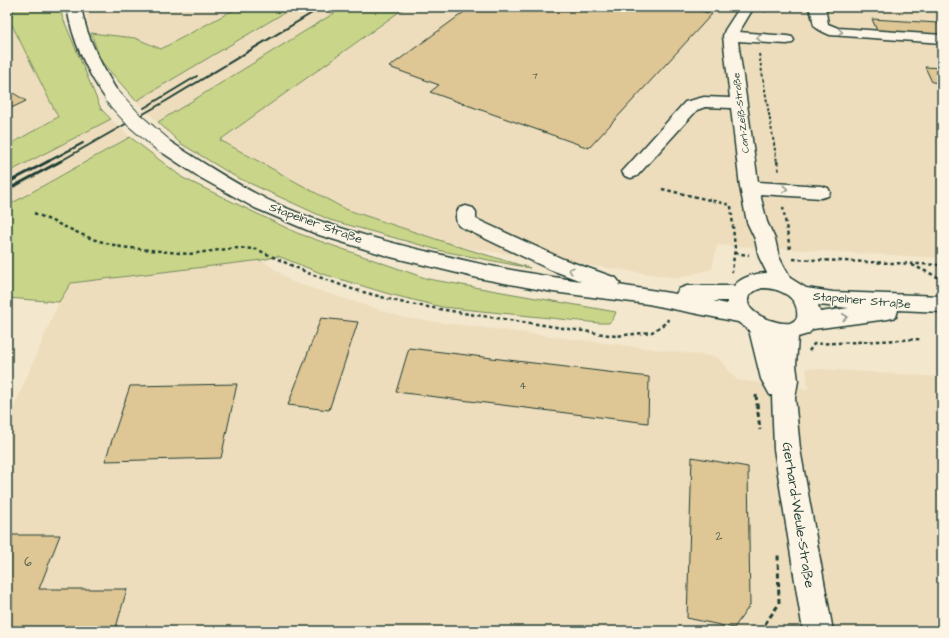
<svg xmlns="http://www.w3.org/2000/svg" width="949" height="638" font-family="'Architects Daughter',sans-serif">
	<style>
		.built { fill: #edddbc }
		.green { fill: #c9d588; stroke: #74895e }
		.building { fill: #dec695; stroke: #1f3d34 }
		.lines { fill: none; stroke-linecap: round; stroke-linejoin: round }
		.minor-casing { stroke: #1f3d34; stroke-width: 3 }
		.path-far2 { stroke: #1f3d34; stroke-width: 2; stroke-dasharray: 3 2; stroke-linecap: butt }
		.path-far1 { stroke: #1f3d34; stroke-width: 2.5; stroke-dasharray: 3.5 3; stroke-linecap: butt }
		.path { stroke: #1f3d34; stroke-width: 3; stroke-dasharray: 5 3.5; stroke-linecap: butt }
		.minor { fill: #fcf5e5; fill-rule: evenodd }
		.rail-far1 { stroke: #1f3d34; stroke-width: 2 }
		.rail { stroke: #1f3d34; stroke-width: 3 }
		.minor-bridge-casing { stroke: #1f3d34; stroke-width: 18; stroke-linecap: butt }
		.minor-bridge { stroke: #fcf5e5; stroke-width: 16 }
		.oneway { stroke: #8e998c }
		.labels { text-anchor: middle; stroke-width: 3; stroke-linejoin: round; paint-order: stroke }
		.far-number-label { font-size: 9px; fill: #4f5f4c }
		.far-street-label { font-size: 10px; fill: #1f3d34; stroke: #fcf5e5 }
		.number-label { font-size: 10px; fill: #4f5f4c }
		.street-label { font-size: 12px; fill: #1f3d34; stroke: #fcf5e5 }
		.near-number-label { font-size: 12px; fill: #4f5f4c }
		.near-street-label { font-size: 14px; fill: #1f3d34; stroke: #fcf5e5 }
	</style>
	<rect width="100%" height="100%" fill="#f3e7cd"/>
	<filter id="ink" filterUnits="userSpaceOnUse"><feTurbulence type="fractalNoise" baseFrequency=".025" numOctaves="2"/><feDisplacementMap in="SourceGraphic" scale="8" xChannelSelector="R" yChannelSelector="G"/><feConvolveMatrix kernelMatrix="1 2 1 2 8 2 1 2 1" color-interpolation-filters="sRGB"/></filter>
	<g filter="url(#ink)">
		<g class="built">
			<polygon points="7,7 15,7 10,21 58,117 7,146"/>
			<polygon points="85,7 239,7 161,49 135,38 91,33"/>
			<polygon points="294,7 344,7 158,122 136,101"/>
			<polygon points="406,7 942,7 942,258 717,245 712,269 678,278 460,247 345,209 220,140"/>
			<polygon points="111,119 130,137 7,206 7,173"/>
			<polygon points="262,260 292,282 405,318 717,357 737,380 808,389 806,368 942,377 942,631 7,631 7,423 59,302 70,283"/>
		</g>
		<g class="green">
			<polygon points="15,7 61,7 62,16 101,109 111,119 7,173 7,146 58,117 10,21"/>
			<polygon points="239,7 294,7 136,101 101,61 91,33 135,38 161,49"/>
			<polygon points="344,7 406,7 220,140 345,209 460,247 530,268 442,251 330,220 236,177 180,143 158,122"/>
			<polygon points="130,137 183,178 297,233 428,279 616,312 613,319 609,323 599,323 442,307 389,294 323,274 278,256 262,260 71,283 59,302 7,298 7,206"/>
		</g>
		<g class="building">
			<polygon points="471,7 687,7 712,14 589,148 430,92 439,85 389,67"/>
			<polygon points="872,19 938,23 942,31 942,37 878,33"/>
			<polygon points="925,67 942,68 942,83 932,82"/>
			<polygon points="7,89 26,101 7,110"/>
			<polygon points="321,318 358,322 329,410 288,405"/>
			<polygon points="409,348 649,377 648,423 396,392"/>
			<polygon points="237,384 221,458 105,461 130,386"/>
			<polygon points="692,457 748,467 750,605 734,628 687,618"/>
			<polygon points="7,535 60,535 39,589 127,589 115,631 7,631"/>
		</g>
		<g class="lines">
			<defs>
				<g id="minor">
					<path d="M67 7H81C87 40 103 68 120 96L118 99 112 101 106 99C87 72 72 40 67 7Z"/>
					<path d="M740 7H754L739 32 787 36 792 37 794 40 792 43 787 44 738 41 758 182 821 186 828 188 830 192 828 196 821 198 760 194 767 222 775 239 779 257 790 278 806 288 833 292 942 296V312L898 310 896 317 888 319 813 329 808 334 798 337 796 365 798 381 795 398 800 449 833 631H803L774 449 772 395H770L761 379 749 330 738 322 648 304 553 292 478 278 391 257 319 235 255 208 201 178 157 149 154 145 157 141 163 140 169 141C201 162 234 183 268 200 322 225 381 241 438 254 485 266 533 275 581 281L549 269 459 226C455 220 455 214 459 208L466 206 473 208 476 212V219L563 259 616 278 620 283 618 285 676 294 679 289 687 286H734C741 277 756 273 767 273L759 257 755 239 747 222 740 187 731 108 705 107 697 110 637 176 631 178 625 176 622 172 685 102 704 97 730 98 723 36 725 30ZM762 288C780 288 800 297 797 318 795 320 793 322 790 323 777 325 741 313 749 296 751 292 757 290 762 288ZM713 301H727V304ZM818 305 849 308 820 312Z"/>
					<path d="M808 7H825L828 24 838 28 942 35V43L830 35C804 24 819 24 808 7Z"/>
				</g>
			</defs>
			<use href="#minor" class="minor-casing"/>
			<g class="path-far2">
				<polyline points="764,12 767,7"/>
				<polyline points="759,54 777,162"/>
			</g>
			<g class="path-far1">
				<polyline points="777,161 779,173"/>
				<polyline points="662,189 731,205"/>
				<polyline points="731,206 735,248 732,272"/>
				<polyline points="783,207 790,249"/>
				<polyline points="34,213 92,239 121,247 189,254 235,248 256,249 308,273 352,289 404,303 463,313 616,336 652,332 667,322 668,319"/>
				<polyline points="735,253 749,255"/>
				<polyline points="793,259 942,265"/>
				<polyline points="912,265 942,279"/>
				<polyline points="809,351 814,344 922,339"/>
			</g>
			<g class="path">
				<polyline points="756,395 760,430"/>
				<polyline points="760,631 779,604 778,554"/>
			</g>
			<use href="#minor" class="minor"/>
			<g class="rail-far1">
				<polyline points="144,108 197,76"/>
				<polyline points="47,162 83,143"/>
				<polyline points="59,162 166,101 322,7"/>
			</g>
			<g class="rail">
				<polyline points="7,183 49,161"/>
				<polyline points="7,190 61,161"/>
			</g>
			<defs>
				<polyline id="minor-bridge" points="112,96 134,120 163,145"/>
			</defs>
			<use href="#minor-bridge" class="minor-bridge-casing"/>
			<use href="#minor-bridge" class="minor-bridge"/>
		</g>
		<defs><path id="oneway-chevron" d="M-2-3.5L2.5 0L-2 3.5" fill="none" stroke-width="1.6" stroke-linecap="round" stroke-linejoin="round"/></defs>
		<g class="oneway">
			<use href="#oneway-chevron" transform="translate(840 32) rotate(7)"/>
			<use href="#oneway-chevron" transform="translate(759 38) rotate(-176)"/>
			<use href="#oneway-chevron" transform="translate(785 189) rotate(4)"/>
			<use href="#oneway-chevron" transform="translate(571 270) rotate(-161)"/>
			<use href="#oneway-chevron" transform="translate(845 317) rotate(-6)"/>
		</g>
	</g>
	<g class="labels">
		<g class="far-number-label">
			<text x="535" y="79">7</text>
		</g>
		<g class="far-street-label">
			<text transform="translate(740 113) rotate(-97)" y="4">Carl-Zeiß-Straße</text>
		</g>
		<g class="number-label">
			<text x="523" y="389">4</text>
		</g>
		<g class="street-label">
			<text transform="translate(316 223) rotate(20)" y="4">Stapelner Straße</text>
			<text transform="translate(862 300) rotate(5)" y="4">Stapelner Straße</text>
		</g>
		<g class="near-number-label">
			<text x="719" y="540">2</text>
			<text x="28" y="566">6</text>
		</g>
		<g class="near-street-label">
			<text transform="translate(799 515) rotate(81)" y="5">Gerhard-Weule-Straße</text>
		</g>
	</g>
	<rect width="949" height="638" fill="none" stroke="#fcf5e5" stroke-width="24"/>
	<rect x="12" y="12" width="925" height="614" fill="none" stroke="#1f3d34" stroke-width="1.5" filter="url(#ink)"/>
</svg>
